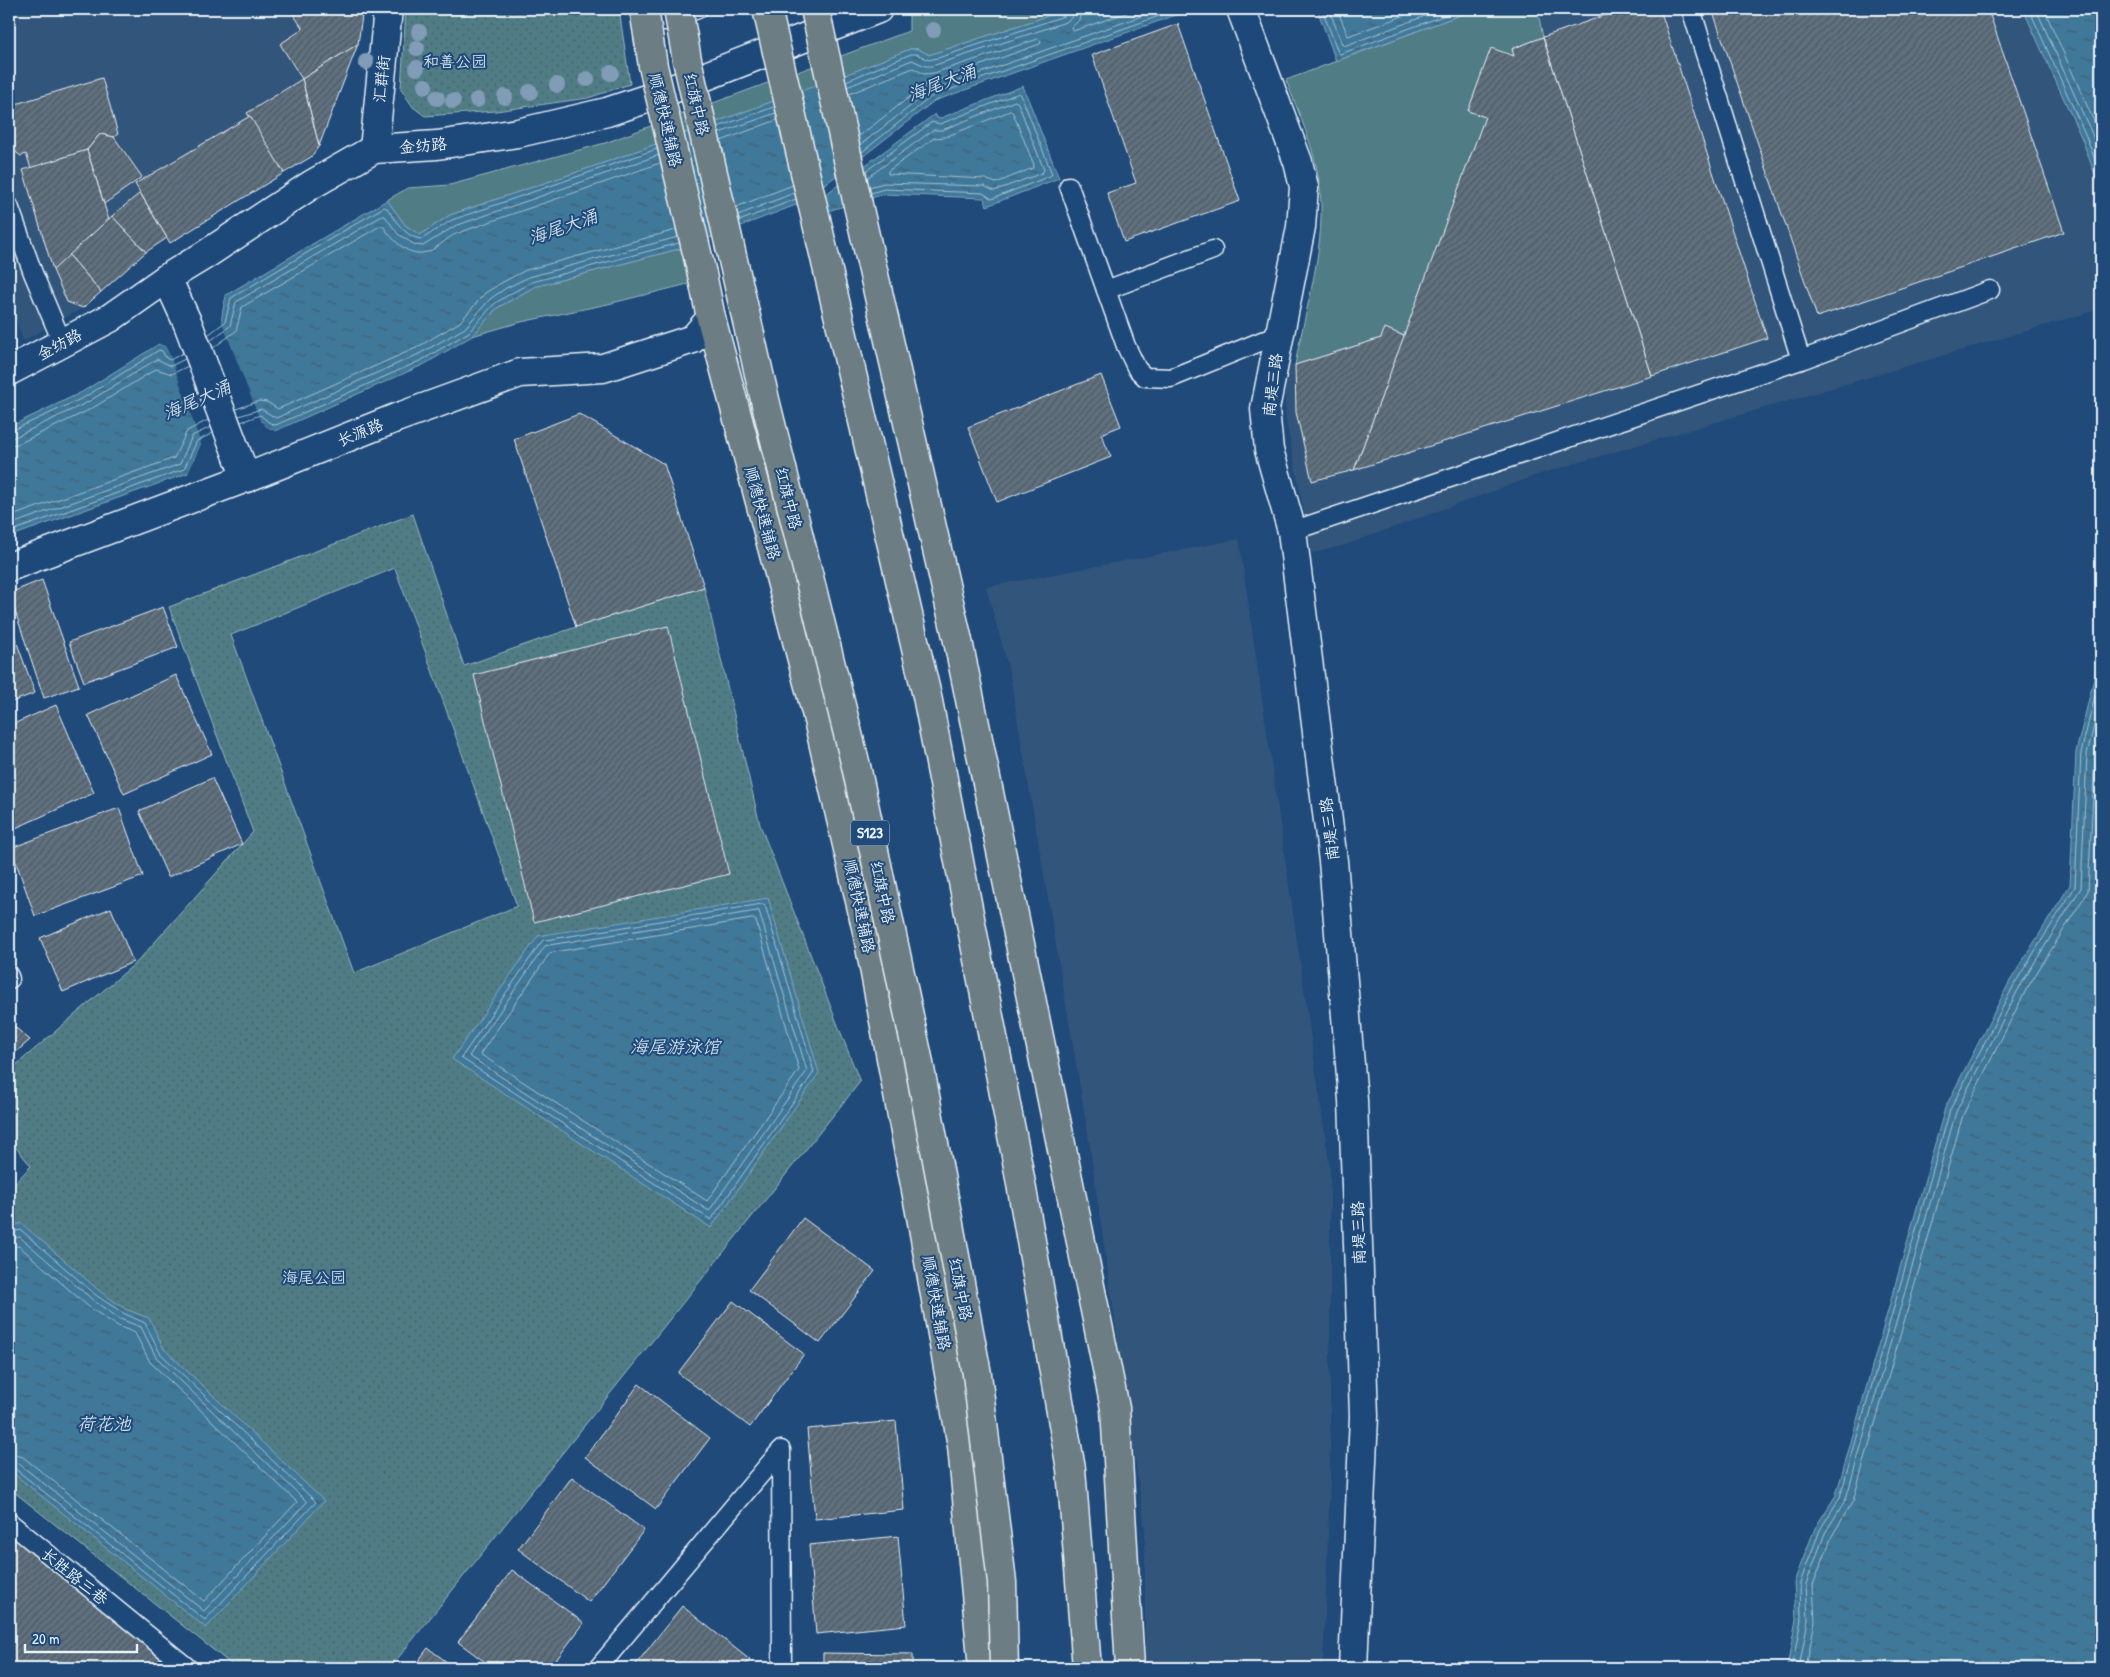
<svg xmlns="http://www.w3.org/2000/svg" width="2110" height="1677" font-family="'Patrick Hand','LXGW WenKai TC',sans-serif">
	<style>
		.built { fill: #32557c }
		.green { fill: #507c85; stroke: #9cb6be }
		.park { fill: url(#park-dots); stroke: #9cb6be; fill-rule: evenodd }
		.water { fill: url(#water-ripples); stroke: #83a8c0 }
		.pier { fill: #1f4a7a }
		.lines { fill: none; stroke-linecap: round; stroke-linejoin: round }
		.shore { stroke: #a4c1d2; stroke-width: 1 }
		.building { fill: url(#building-hatch); stroke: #e8f1f8 }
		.service-casing { stroke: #e8f1f8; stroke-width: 21 }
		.minor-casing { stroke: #e8f1f8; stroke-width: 31 }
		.primary-casing { stroke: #e8f1f8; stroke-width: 31 }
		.service { stroke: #1f4a7a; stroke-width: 18 }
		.minor { stroke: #1f4a7a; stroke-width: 28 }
		.primary { stroke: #6d7d84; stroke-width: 28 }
		.primary-bridge-casing { stroke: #e8f1f8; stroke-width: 31; stroke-linecap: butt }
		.trunk-bridge-casing { stroke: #e8f1f8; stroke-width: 31; stroke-linecap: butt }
		.primary-bridge { stroke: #6d7d84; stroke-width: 28 }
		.trunk-bridge { stroke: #6d7d84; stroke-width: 28 }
		.tree { fill: #819cb6 }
		.labels { text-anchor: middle; stroke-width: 4; stroke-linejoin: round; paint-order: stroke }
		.shield { fill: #1f4a7a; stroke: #acbfd2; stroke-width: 1 }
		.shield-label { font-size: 15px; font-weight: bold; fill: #e8f1f8 }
		.park-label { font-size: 16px; fill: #d1dfe7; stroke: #1f4a7a }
		.street-label { font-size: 16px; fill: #e8f1f8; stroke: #1f4a7a }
		.water-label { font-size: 18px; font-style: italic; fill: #cfdfea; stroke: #1f4a7a }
	</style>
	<defs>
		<pattern id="park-dots" width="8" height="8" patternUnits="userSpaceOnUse" patternTransform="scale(1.25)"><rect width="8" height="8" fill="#507c85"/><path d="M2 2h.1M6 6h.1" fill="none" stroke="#4c656a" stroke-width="1.8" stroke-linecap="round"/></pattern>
		<pattern id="water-ripples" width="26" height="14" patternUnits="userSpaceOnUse" patternTransform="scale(1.25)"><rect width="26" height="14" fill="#3f789a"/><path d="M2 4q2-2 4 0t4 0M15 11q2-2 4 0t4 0" fill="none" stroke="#426072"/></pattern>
		<pattern id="building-hatch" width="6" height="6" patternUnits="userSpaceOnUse" patternTransform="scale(1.25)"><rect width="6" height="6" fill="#5e707f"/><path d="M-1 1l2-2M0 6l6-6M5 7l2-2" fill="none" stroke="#515a62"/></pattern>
	</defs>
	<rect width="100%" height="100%" fill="#1f4a7a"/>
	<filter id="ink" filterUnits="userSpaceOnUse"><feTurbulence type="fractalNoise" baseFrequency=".02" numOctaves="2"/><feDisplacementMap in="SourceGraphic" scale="10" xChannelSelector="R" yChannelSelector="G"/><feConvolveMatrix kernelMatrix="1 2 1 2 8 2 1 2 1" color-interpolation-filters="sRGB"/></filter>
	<g filter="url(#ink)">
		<g class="built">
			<polygon points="9,9 290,9 303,29 280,44 302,79 248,112 250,116 140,193 112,216 101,292 83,308 23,341 9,299"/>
			<polygon points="1476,9 2101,9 2101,309 1543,473 1342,546 1312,553 1286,420 1284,368 1295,364 1318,256 1322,215 1319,181 1314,155 1286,80"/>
			<polygon points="1239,539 1330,1169 1330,1480 1323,1668 1145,1668 1145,1529 1088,1134 1009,670 986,587"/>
		</g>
		<g class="green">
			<polygon points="925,9 1069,9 929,55 918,49 910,49 848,74 601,164 450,215 420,235 405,225 387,200 408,188 450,185 605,143 648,127 909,31 909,15"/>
			<path d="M1476 9H1537L1543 37 1512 49 1514 56 1491 49 1468 111 1485 117 1404 336 1385 329 1381 338 1295 365C1306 304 1328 243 1319 181 1314 146 1298 112 1286 80Z"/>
			<polygon points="686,247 692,283 608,304 521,322 472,336 497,308 534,287"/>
		</g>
		<g class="park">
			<polygon points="406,9 619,9 630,84 588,98 496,111 425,116 413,107 401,89"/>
			<path d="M413 514 464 666 576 627 704 587 760 825 860 1082 390 1668H236L9 1488V1189L31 1166 9 1139V1071L138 961 253 832 169 607ZM395 568 517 906 354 973 231 635Z"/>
		</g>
		<g class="water">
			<polygon points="1069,9 1193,9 934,101 861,158 796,205 686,247 534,287 497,308 472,336 425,364 275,431 267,427 260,420 201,444 188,473 9,537 9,427 82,392 159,344 165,346 171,355 221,320 226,295 387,200 405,225 420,235 450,215 601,164 848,74 910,49 918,49 929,55"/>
			<polygon points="1317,9 1476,9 1336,61"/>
			<polygon points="2023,9 2101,9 2101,191 2082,139"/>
			<polygon points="1023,86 1059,178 987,206 984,198 884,194 801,219 800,213 935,114 938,119"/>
			<polygon points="2101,650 2101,1668 1787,1668 1796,1619 1794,1582 1815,1528 1836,1495 1945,1108 2010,981 2070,885 2076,752"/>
			<polygon points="768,898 819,1073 711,1228 452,1059 538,936"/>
			<polygon points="21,1223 101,1292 125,1309 149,1318 164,1349 324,1501 206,1628 9,1470 9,1229"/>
		</g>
		<polygon class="pier" points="226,295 222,307 221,320 260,420 267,427 275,431 273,433 266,429 259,423 203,446 192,471 188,473 201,444 170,355 165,346 159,344 161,342 166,344 171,352 219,318 220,306 223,298"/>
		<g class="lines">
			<g class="shore">
				<polyline points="1082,9 1079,20 1071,28 1073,31 1138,9"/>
				<polyline points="1322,9 1338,52 1340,54 1462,9"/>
				<polyline points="1329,9 1342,44 1344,46 1444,9"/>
				<polyline points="1337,9 1348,36 1422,9"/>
				<polyline points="2029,9 2086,136 2101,176"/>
				<polyline points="2036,9 2092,134 2101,158"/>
				<polyline points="2044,9 2101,137"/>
				<polyline points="846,81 911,54 917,54 929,60 941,57 1064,16 1067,13 1068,9"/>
				<polyline points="847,87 912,60 925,66 932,66 1066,22 1072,17 1074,9"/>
				<polyline points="849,94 913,68 924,74 934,73 1038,39 1041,41 1040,44 925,85 858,137"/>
				<polygon points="1011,111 1013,113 1034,165 1033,168 996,183 985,179 888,174 888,171 934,138 945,137"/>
				<polyline points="718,127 774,107"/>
				<polyline points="719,133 776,113"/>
				<polyline points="721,141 777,120"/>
				<polyline points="860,145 930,91 1161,9"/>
				<polyline points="862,152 932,96 1179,9"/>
				<polyline points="866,171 932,122 940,124 1019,93 1021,95 1052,174 1050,176 992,199 983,193 884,189 871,193"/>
				<polyline points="867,178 933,130 942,130 1015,101 1018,103 1044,170 1042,173 994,191 984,186 884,183 869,187"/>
				<polyline points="736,207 793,185"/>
				<polyline points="738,215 794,193"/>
				<polyline points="739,221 796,199"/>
				<path d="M208 335 225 322 231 298 384 207 387 208C395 220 406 238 422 239L452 220 657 149"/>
				<polyline points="210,341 230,326 236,302 382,216 385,216 398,234 415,245 423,246 455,226 659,155"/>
				<path d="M213 348 236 331 242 307 380 226H383C391 238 406 255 422 253 436 252 446 237 458 233 525 209 593 187 660 163"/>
				<polyline points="236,409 259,401 267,402 278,409 416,348 460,322 485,293 503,282 526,270 676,230"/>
				<polyline points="239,416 261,409 276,418 419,354 465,328 490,299 506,288 529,277 678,237"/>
				<polyline points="241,422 260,415 270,423 276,425 422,360 469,332 494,304 510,294 532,282 679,243"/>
				<polyline points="9,432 85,397 159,350 162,351 166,358 170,360 183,353"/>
				<polyline points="9,438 15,437 88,402 157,359 171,366 185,359"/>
				<polyline points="9,445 18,444 91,409 156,369 172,374 188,366"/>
				<polyline points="9,517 174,458 187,431 208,420"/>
				<polyline points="9,525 180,464 192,436 211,427"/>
				<polyline points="9,532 184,469 197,441 213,433"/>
				<polygon points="763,904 765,905 814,1072 711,1220 461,1058 542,941"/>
				<polygon points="759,911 807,1071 709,1211 469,1056 545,946"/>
				<polygon points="753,919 756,921 799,1070 707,1201 480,1054 550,953"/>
				<polyline points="9,1233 21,1230 97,1296 123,1313 145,1323 160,1353 316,1502 205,1620 14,1468 9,1466"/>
				<polyline points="9,1239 20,1237 94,1301 120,1319 141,1327 156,1357 307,1502 204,1611 18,1463 9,1460"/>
				<polyline points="9,1247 19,1246 89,1307 116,1325 135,1333 150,1362 297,1502 204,1601 23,1457 9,1453"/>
				<polyline points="1792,1668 1801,1619 1800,1583 1820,1530 1840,1497 1950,1110 2015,983 2075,887 2081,753 2101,671"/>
				<polyline points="1799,1668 1808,1620 1806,1584 1825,1533 1846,1499 1956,1112 2020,986 2081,888 2087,754 2101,697"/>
				<polyline points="1806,1668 1815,1621 1813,1585 1832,1536 1853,1501 1963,1115 2026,990 2088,891 2095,755 2101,728"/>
			</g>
		</g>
		<g class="building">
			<polygon points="290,9 363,9 358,44 302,79 280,44 303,29"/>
			<polygon points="1623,9 1660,9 1767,338 1652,376 1543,37"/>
			<polygon points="1712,9 1953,9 1955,15 1976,9 1988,9 2064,232 1817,317"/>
			<polygon points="1178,24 1240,201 1124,242 1107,193 1136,183 1092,55"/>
			<polygon points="1543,37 1652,376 1354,470 1485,117 1468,111 1491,48 1514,56 1512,49"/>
			<polygon points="358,44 319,146 302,79"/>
			<polygon points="102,78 118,134 114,137 100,134 87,150 31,168 26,154 21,156 9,147 10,131 9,106"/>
			<polygon points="302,79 319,146 311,157 284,173 247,113"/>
			<polygon points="250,116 284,173 170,243 135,184"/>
			<polygon points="100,134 114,137 142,177 104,204 87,150"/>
			<polygon points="87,150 109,220 53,270 23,170"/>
			<polygon points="140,193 167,238 146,252 112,216"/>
			<polygon points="112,216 146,252 101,292 69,255"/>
			<polygon points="69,255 101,292 83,308 67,302 53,270"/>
			<polygon points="9,313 13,327 9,328"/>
			<polygon points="1385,328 1404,336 1354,470 1312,481 1296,412 1295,365 1381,338"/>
			<polygon points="1101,375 1121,426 1101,434 1111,457 997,502 968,427"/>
			<polygon points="579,414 664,464 704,587 576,627 514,439"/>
			<polygon points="42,580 79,686 44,698 9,593"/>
			<polygon points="163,607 178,647 84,682 69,642"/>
			<polygon points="9,621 35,693 9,703"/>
			<polygon points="668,626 729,874 534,922 474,675"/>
			<polygon points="176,675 212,754 124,794 88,715"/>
			<polygon points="56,705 94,793 9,831 9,726"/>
			<polygon points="212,778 242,844 168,877 139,811"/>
			<polygon points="119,808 143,876 35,916 11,848"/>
			<polygon points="111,908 133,962 63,992 40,938"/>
			<polygon points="9,1022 30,1040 9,1058"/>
			<polygon points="803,1218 875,1271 820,1343 749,1290"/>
			<polygon points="733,1301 804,1354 750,1427 678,1373"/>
			<polygon points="639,1384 710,1438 656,1509 585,1457"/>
			<polygon points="896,1421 904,1510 815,1519 807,1429"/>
			<polygon points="572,1477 644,1530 589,1602 518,1549"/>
			<polygon points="9,1532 176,1668 9,1668"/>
			<polygon points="898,1536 906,1625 816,1634 809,1545"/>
			<polygon points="512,1570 584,1623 550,1668 493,1668 458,1642"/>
			<polygon points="682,1606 750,1660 743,1668 633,1668"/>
			<polygon points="428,1648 455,1668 413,1668"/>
			<polygon points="823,1653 913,1654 913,1668 823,1668"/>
		</g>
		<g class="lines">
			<defs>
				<g id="service">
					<polyline points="1691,9 1801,360"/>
					<polyline points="665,21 698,9"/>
					<polyline points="1069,186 1126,346 1137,369 1145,377 1171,378 1279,334"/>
					<polyline points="9,206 33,273 62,342"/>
					<polyline points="1106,290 1213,250"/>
					<polyline points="1292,531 1801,360 1990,290"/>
					<polyline points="9,976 10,979"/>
					<polyline points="9,1522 188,1668"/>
					<polyline points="598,1668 781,1450 782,1668"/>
				</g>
				<g id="minor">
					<polyline points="1241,9 1298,162 1304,187 1301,227 1265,409 1269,450 1292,531 1333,861 1353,1100 1364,1416 1353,1668"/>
					<polyline points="374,149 388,9"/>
					<polyline points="167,278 188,324 246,478"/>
					<polyline points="9,371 110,318 167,278 205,255 311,185 374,149 437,145 518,133 607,112 652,97 878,9"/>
					<polyline points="9,567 246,478 396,418 520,373 603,368 693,339 711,318"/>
				</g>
				<g id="primary">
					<polyline points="858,205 958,641 1115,1408 1130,1668"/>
					<polyline points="702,274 711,318 817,716 867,931 922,1222 962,1446 983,1668"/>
				</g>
			</defs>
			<use href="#service" class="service-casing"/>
			<use href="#minor" class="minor-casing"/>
			<use href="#primary" class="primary-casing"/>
			<use href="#service" class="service"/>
			<use href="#minor" class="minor"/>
			<use href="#primary" class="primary"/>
			<defs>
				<g id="primary-bridge">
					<polyline points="644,9 653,66 702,274"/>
					<polyline points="815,9 858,205"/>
				</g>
				<g id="trunk-bridge">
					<polyline points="678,9 687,60 766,404 856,766 918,1058 977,1374 1002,1582 1004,1668"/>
					<polyline points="767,9 927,696 1017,1161 1071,1469 1087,1668"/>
				</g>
			</defs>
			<use href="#primary-bridge" class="primary-bridge-casing"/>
			<use href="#trunk-bridge" class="trunk-bridge-casing"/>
			<use href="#primary-bridge" class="primary-bridge"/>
			<use href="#trunk-bridge" class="trunk-bridge"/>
		</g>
		<g class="tree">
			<circle cx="933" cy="30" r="8"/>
			<circle cx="419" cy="32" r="8"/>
			<circle cx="417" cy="48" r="8"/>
			<circle cx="366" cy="62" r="8"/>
			<circle cx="417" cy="68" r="8"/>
			<circle cx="611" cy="73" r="8"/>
			<circle cx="587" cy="79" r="8"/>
			<circle cx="557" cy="85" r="8"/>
			<circle cx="425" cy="86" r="8"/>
			<circle cx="530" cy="92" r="8"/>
			<circle cx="505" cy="97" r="8"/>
			<circle cx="437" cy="98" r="8"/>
			<circle cx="477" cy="100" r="8"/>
			<circle cx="453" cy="101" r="8"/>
		</g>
	</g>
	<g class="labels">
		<rect class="shield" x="851" y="820.5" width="38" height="25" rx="4"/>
		<g class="shield-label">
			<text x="870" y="838">S123</text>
		</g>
		<g class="park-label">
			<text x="455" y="67">和善公园</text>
			<text x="314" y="1283">海尾公园</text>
		</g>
		<g class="street-label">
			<text transform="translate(381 79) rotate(-84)" y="6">汇群街</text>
			<text transform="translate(697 104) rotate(77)" y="6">红旗中路</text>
			<text transform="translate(666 120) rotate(77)" y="6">顺德快速辅路</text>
			<text transform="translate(423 145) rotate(-5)" y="6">金纺路</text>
			<text transform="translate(59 344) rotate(-28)" y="6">金纺路</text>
			<text transform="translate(1272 385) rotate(-83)" y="6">南堤三路</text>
			<text transform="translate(360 432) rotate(-22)" y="6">长源路</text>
			<text transform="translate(789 498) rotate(76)" y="6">红旗中路</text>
			<text transform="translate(763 513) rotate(75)" y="6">顺德快速辅路</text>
			<text transform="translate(1329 829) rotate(-97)" y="6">南堤三路</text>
			<text transform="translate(883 892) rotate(78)" y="6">红旗中路</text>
			<text transform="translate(860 906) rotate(78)" y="6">顺德快速辅路</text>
			<text transform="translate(1358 1233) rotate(-92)" y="6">南堤三路</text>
			<text transform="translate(961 1289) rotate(79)" y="6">红旗中路</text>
			<text transform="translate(937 1303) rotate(80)" y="6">顺德快速辅路</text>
			<text transform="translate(75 1576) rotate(39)" y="6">长胜路三巷</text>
		</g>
		<g class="water-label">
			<text transform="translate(942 83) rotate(-21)" y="6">海尾大涌</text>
			<text transform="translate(563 227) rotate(-19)" y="6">海尾大涌</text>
			<text transform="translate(197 400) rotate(-24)" y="6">海尾大涌</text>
			<text x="675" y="1053">海尾游泳馆</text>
			<text x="104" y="1430">荷花池</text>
		</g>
	</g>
	<rect width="2110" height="1677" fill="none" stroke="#1f4a7a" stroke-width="30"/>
	<rect x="15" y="15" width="2080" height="1647" fill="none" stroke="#e8f1f8" stroke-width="2" filter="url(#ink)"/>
	<path d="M25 1644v8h112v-8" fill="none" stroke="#e8f1f8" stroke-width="2.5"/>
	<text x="32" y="1644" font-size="15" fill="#e8f1f8" stroke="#1f4a7a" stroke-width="4" paint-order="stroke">20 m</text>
</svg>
